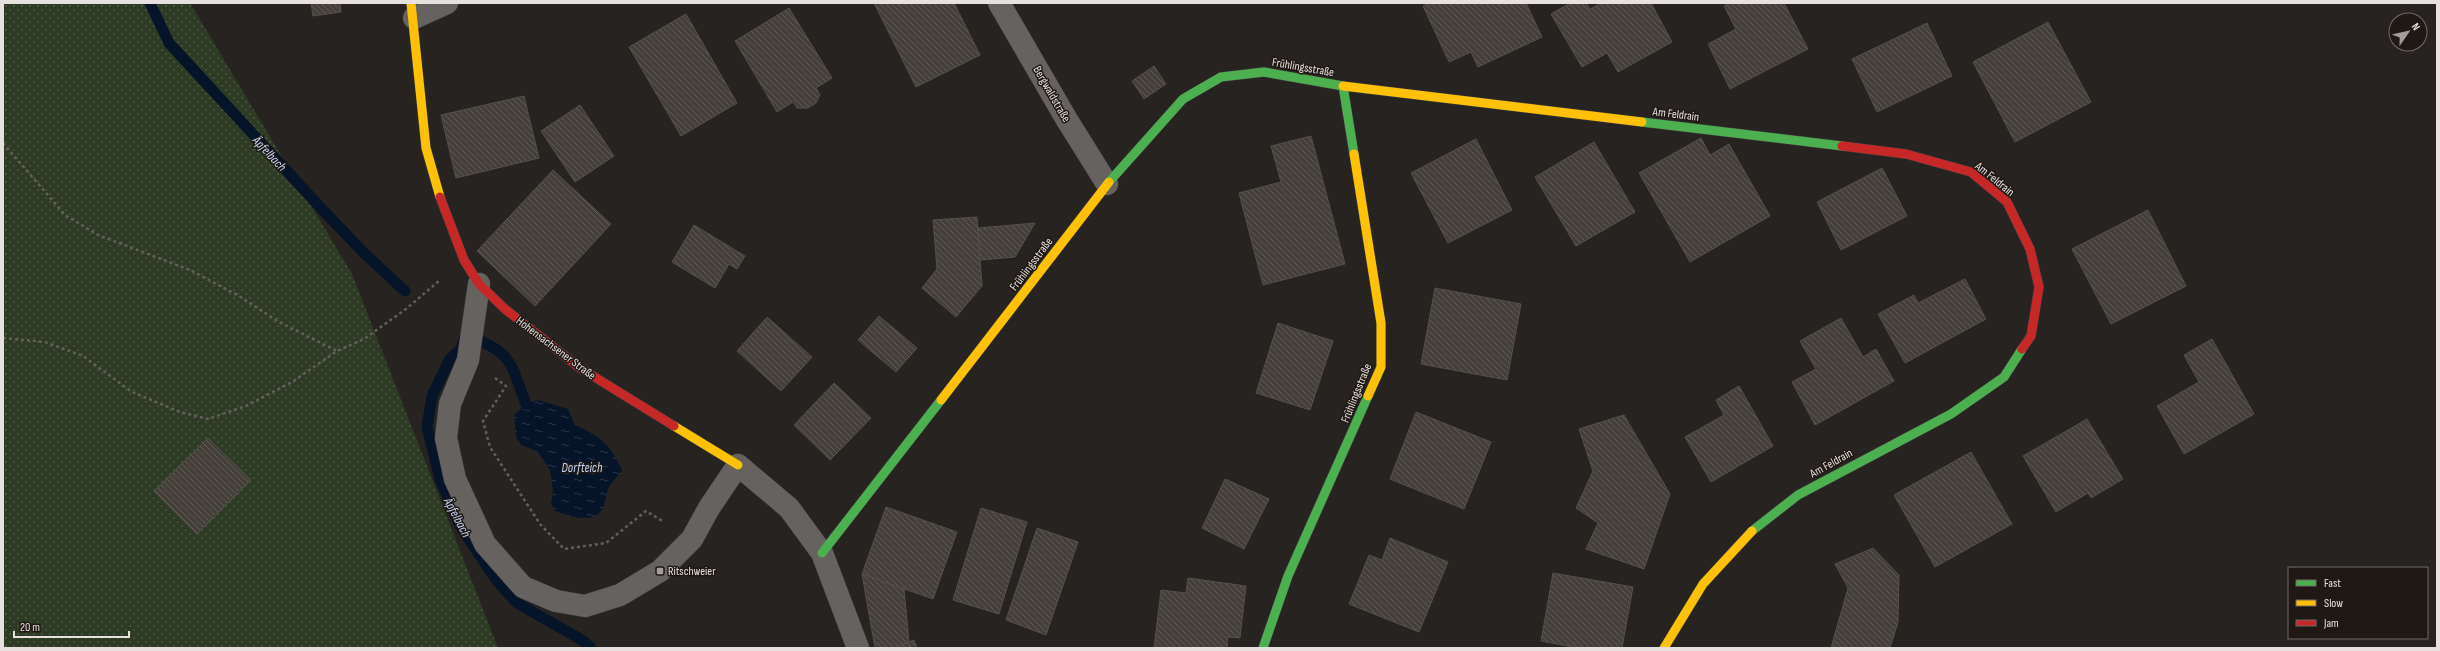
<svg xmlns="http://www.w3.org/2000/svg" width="2440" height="651" font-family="'Sofia Sans Condensed',sans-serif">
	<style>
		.green { fill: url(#green-dots) }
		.water { fill: url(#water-ripples) }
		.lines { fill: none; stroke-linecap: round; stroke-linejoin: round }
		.stream { stroke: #06142a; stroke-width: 11 }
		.building { fill: url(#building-back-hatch); stroke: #524f4d }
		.lane-casing { stroke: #423f3c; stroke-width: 23 }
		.street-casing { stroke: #423f3c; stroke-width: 23 }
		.fast-casing { stroke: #423f3c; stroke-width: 10 }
		.slow-casing { stroke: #423f3c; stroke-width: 10 }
		.jam-casing { stroke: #423f3c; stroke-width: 10 }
		.path { stroke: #615e5c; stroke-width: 2.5; stroke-dasharray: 3 3; stroke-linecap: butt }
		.lane { stroke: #656260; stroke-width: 22 }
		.street { stroke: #656260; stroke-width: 22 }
		.fast { stroke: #4caf50; stroke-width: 9 }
		.slow { stroke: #ffc107; stroke-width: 9 }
		.jam { stroke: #c62828; stroke-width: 9 }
		.poi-dot { fill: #a39e9c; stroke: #201814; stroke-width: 1.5 }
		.labels { text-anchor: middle; stroke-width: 3; stroke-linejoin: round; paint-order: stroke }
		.street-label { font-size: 12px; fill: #e6e1de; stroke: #201814 }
		.poi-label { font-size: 12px; fill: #e6e1de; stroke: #201814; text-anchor: start }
		.water-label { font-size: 13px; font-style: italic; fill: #c2d9f9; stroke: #201814 }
	</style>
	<defs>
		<pattern id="green-dots" width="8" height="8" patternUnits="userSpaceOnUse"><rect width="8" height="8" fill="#2e3b24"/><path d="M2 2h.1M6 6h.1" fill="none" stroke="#4c5743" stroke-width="1.8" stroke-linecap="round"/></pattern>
		<pattern id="water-ripples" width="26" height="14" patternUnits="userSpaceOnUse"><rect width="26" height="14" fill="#06142a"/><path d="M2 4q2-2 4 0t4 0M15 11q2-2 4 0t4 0" fill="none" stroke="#2a3648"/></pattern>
		<pattern id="building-back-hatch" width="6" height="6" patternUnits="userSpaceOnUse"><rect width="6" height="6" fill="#453f39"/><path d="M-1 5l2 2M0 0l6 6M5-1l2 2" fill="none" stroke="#605a55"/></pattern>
	</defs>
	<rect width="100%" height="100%" fill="#262320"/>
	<polygon class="green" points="3,3 190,3 352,274 498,648 3,648"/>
	<path class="water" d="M538 400 568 409 575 425C601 436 610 445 622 470 619 477 612 480 609 487 606 493 606 501 603 508 593 525 569 516 555 511L551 503 553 491 550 470 537 451 521 445 516 437 514 415 526 404Z"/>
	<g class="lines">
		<g class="stream">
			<polyline points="150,3 169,43 320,207 365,254 405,291"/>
			<path d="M526 404C511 365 513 352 470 337L464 339 461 349 450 359 432 396 427 427 440 479 460 526 497 581 517 603 582 640 591 648"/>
		</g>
	</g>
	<g class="building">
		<polygon points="311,3 340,3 341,12 313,16"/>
		<polygon points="874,3 954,3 980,55 916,87"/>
		<polygon points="1430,3 1526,3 1542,37 1478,67 1471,52 1449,62 1423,6"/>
		<polygon points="1570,3 1586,3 1590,9 1601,3 1651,3 1672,42 1618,72 1607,53 1582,67 1551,14"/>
		<polygon points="1729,3 1784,3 1808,49 1730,89 1708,44 1736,29 1724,6"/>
		<polygon points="789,8 832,78 816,88 820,95 816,103 808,108 797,108 793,102 777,112 735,41"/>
		<polygon points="686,14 737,103 681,136 629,47"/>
		<polygon points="2048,22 2091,102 2015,142 1973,62"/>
		<polygon points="1927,23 1952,76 1877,112 1852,59"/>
		<polygon points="1154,66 1166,84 1144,99 1132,81"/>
		<polygon points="524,96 539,158 456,178 441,115"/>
		<polygon points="580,105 614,156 575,182 541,131"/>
		<polygon points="1311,136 1345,264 1263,285 1239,193 1281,182 1271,146"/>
		<polygon points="1701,138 1710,155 1729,144 1770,216 1690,262 1639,173"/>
		<polygon points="1476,139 1512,210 1448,243 1411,173"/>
		<polygon points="1594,142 1635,212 1576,246 1535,177"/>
		<polygon points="1882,168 1907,216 1841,250 1817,202"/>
		<polygon points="553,170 611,224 535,306 477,251"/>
		<polygon points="2148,210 2186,286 2111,324 2072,249"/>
		<polygon points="977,217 982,286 956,317 922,288 937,269 933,220"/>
		<polygon points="1035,223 1015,257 980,260 978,228"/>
		<polygon points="694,225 745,256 737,269 729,264 715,288 672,262"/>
		<polygon points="1965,279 1986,319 1905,363 1878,314 1914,295 1918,303"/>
		<polygon points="1435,288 1521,304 1507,380 1421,364"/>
		<polygon points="879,316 917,348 896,372 858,340"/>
		<polygon points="767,317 812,357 781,391 737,351"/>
		<polygon points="1841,318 1863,357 1876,349 1894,381 1815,425 1792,382 1816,369 1800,341"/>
		<polygon points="1278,323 1333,341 1310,410 1256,393"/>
		<polygon points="2212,339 2254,414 2184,454 2157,406 2199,382 2184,355"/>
		<polygon points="834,383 871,418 830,460 794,425"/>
		<polygon points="1739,386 1773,446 1711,482 1685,437 1724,415 1716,400"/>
		<polygon points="1416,412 1491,442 1464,509 1390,479"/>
		<polygon points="1624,415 1670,494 1644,569 1586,549 1598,523 1576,508 1593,471 1579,429"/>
		<polygon points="2087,419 2123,479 2091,498 2088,493 2056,512 2023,456"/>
		<polygon points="208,438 251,480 197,534 154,491"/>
		<polygon points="1971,452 2012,524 1935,567 1894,495"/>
		<polygon points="1225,479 1269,499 1244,549 1202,528"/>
		<polygon points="886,507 957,532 933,599 862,574"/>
		<polygon points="981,508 1027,522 999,614 953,600"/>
		<polygon points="1037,528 1078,542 1046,635 1006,620"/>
		<polygon points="1390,538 1448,562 1419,632 1349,604 1369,555 1382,560"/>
		<polygon points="1873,548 1899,575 1898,622 1890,648 1831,648 1848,588 1835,564"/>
		<polygon points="1553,573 1633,587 1622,648 1578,648 1541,641"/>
		<polygon points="862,574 904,589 909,642 894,648 875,648"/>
		<polygon points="1188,578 1246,586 1240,638 1228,637 1227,648 1154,648 1161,590 1186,593"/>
		<polygon points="914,640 917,648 894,648"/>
	</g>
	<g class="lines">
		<defs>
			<polyline id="lane" points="479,284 468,360 450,404 446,438 455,479 485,544 523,587 556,601 585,606 620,595 660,571 692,539 709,508 738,465"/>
			<g id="street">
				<polyline points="999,3 1067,120 1107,184"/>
				<polyline points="414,18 447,3"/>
				<polyline points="738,465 789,508 822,553 858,648"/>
			</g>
			<g id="fast">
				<polyline points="1642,122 1842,146"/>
				<polyline points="1109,182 1183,99 1221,77 1264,72 1343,86 1354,154"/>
				<polyline points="1752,531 1798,495 1951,414 2004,377 2022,349"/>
				<polyline points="822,553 941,400"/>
				<polyline points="1263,648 1288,576 1368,396"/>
			</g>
			<g id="slow">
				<polyline points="411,3 426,148 440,197"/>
				<polyline points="1343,86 1642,122"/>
				<polyline points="1354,154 1381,323 1381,367 1368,396"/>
				<polyline points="941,400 1109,182"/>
				<polyline points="674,426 738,465"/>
				<polyline points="1664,648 1703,584 1752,531"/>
			</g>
			<g id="jam">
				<polyline points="1842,146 1906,154 1971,172 2007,202 2030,249 2039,287 2031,336 2022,349"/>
				<polyline points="440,197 464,260 479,284 505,309 580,368 674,426"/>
			</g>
		</defs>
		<use href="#lane" class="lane-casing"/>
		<use href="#street" class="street-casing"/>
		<use href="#fast" class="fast-casing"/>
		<use href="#slow" class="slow-casing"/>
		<use href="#jam" class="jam-casing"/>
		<g class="path">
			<polyline points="3,143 65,215 98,235 190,270 239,296 279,322 337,351"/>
			<polyline points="3,338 45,342 83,356 132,392 180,412 208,419 246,406 292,382 337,351 364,339 406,309 439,281"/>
			<polyline points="495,378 506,386 483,421 490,447 540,524 564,549 606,543 646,511 664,522"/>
		</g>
		<use href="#lane" class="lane"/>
		<use href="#street" class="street"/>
		<use href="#fast" class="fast"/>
		<use href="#slow" class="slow"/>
		<use href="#jam" class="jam"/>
	</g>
	<rect class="poi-dot" x="656" y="567" width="8" height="8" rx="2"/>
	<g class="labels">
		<g class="street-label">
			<text transform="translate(1303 67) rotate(10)" y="4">Frühlingsstraße</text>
			<text transform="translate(1052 94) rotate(60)" y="4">Bergwaldstraße</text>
			<text transform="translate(1676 114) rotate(7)" y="4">Am Feldrain</text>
			<text transform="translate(1995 179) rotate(39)" y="4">Am Feldrain</text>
			<text transform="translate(1031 264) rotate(-53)" y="4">Frühlingsstraße</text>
			<text transform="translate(556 348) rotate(37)" y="4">Hohensachsener Straße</text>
			<text transform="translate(1356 393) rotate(-68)" y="4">Frühlingsstraße</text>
			<text transform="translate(1831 463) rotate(-29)" y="4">Am Feldrain</text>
		</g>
		<g class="poi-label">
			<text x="668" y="575">Ritschweier</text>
		</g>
		<g class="water-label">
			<text transform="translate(270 153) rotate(47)" y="5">Äpfelbach</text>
			<text x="582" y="472">Dorfteich</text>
			<text transform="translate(458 517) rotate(62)" y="5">Äpfelbach</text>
		</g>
	</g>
	<rect width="2440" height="651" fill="none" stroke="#e6e1de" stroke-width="8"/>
	<rect x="2288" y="567" width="140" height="72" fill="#201814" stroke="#6f6865"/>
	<rect x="2296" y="580" width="20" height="6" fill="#4caf50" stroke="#6f6865"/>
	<text x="2324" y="587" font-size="12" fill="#e6e1de">Fast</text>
	<rect x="2296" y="600" width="20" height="6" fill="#ffc107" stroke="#6f6865"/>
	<text x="2324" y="607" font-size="12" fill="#e6e1de">Slow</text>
	<rect x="2296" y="620" width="20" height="6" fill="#c62828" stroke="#6f6865"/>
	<text x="2324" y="627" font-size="12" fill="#e6e1de">Jam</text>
	<g transform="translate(2408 32) rotate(56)"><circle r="19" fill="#201814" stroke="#6f6865"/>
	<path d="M0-3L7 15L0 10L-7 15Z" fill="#a39e9c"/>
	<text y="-6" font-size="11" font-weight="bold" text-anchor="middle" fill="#e6e1de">N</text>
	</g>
	<path d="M14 631v6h115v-6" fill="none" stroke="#e6e1de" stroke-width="2"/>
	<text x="20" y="631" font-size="12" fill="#e6e1de" stroke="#201814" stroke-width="3" paint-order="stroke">20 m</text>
</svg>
